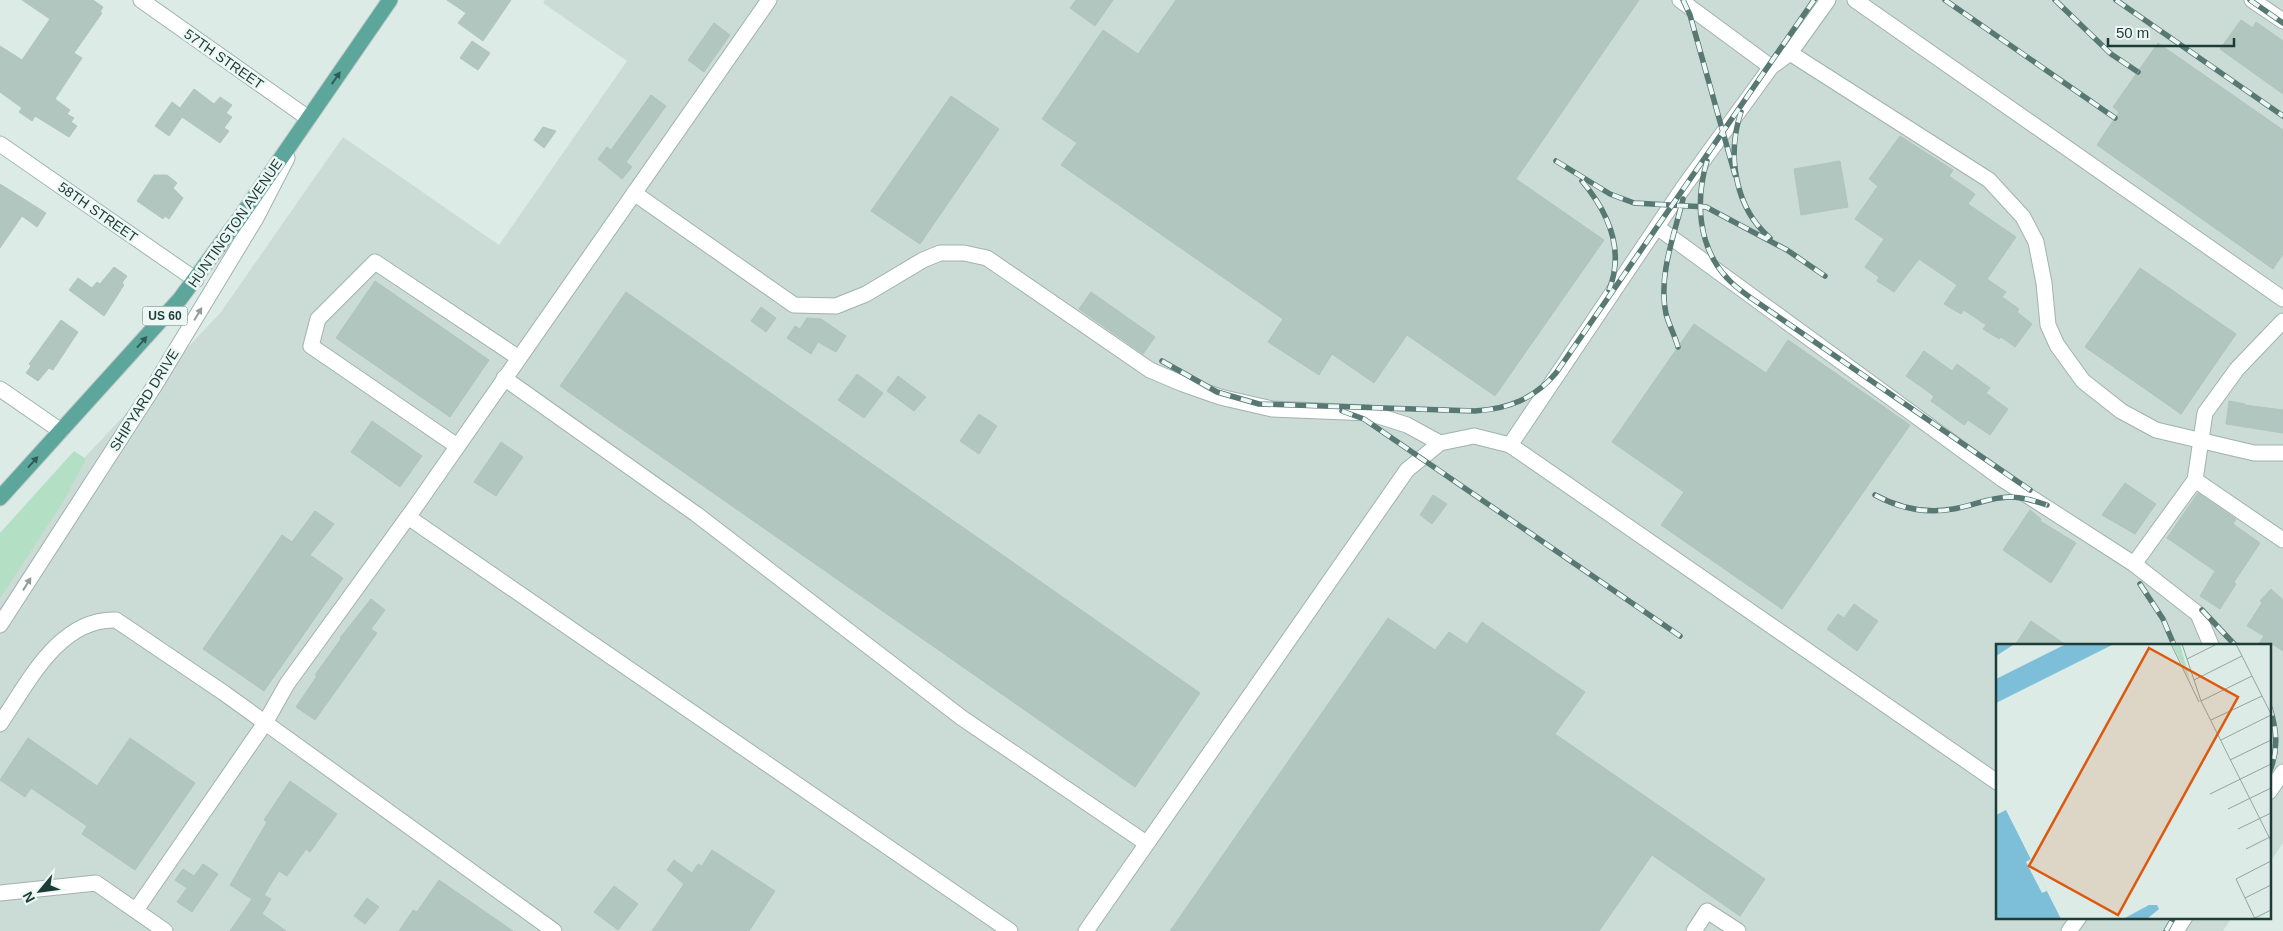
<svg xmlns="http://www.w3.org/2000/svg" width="2283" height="931" font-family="Helvetica,sans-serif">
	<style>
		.built { fill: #cbdbd5; fill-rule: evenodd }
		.green { fill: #b3dfc4 }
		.pier { fill: #ddebe6 }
		.building { fill: #b2c6c0; stroke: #afc5be }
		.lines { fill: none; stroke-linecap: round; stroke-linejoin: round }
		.minor-casing { stroke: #a0b3ae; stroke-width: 17 }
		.major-casing { stroke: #c0c8c7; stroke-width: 17 }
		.minor { stroke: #fff; stroke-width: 15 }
		.major { stroke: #5ca69c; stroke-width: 15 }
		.rail-casing { stroke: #577873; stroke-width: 5.5 }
		.rail { stroke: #edf7f4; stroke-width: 4; stroke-dasharray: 11; stroke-linecap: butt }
		.oneway { fill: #305c55 }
		.oneway2 { fill: #8e9e9b }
		.labels { text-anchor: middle; stroke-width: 5; stroke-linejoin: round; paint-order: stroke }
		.shield { fill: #edf7f4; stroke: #5b7470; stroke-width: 1 }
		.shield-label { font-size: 12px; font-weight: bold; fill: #1d3c37 }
		.street-label { font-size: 14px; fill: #1d3c37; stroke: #edf7f4 }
		.inset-road { fill: none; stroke: #90a5a0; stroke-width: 1 }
		.view { fill: #de580e; fill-opacity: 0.15; stroke: #de580e; stroke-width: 2.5 }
		.inset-edge { fill: none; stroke: #1d3c37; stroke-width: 2.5 }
	</style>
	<rect width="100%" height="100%" fill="#ddebe6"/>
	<path class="built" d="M545 0H2283V931H0V548L221 312 343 137 499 245 627 61 543 3ZM1997 645H2269V917H1997Z"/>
	<polygon class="green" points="74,451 86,459 63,502 0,598 0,533"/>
	<polygon class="pier" points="2283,843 2283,931 2223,931 2232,917 2269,917 2269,863"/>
	<g class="building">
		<polygon points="22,0 93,0 103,7 100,12 102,13 74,53 82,58 55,99 70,110 67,114 74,118 71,122 77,126 69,137 35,116 32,121 19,112 22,108 0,92 0,46 22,60 50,19"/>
		<polygon points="447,0 511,0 483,41 458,23 466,13"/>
		<polygon points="1076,0 1113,0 1095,26 1070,8"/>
		<polygon points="1176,0 1639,0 1516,179 1604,240 1495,396 1407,335 1374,383 1332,354 1319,375 1268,342 1283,319 1061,165 1077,143 1042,119 1103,30 1138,54"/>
		<polygon points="2241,20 2253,28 2256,22 2283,41 2283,94 2220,49"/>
		<polygon points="714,23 730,35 704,72 688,60"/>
		<polygon points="472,41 490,53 478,70 460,58"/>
		<polygon points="2158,43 2283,130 2283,254 2273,269 2097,145 2119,112 2113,107"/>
		<polygon points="194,89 214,104 220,97 232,105 226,113 232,117 224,128 229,131 220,143 182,117 169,136 155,126 172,102 180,108"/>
		<polygon points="651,95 666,106 626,162 632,167 622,179 598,159 607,147 611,150"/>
		<polygon points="951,96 999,129 920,244 871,211"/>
		<polygon points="543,127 556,131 544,148 534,140"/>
		<polygon points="1900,136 1953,170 1949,176 1975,194 1968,204 2016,237 1987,279 2006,292 2002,297 2019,309 2017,312 2032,324 2015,347 2001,337 1999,339 1983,329 1986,325 1964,310 1961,314 1944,304 1957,285 1919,259 1894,292 1877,281 1879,277 1865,267 1884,239 1855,219 1878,186 1869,179"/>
		<polygon points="1840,161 1848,207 1801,215 1794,169"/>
		<polygon points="154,175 167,175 177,183 173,188 183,198 169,219 165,216 163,219 137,201"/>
		<polygon points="0,184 46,213 37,227 22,216 0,248"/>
		<polygon points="114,267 127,276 122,283 124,285 104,316 69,290 78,278 92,288 97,282 100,284"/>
		<polygon points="2140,268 2236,334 2181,414 2085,347"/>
		<polygon points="375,281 489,360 450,417 336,338"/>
		<polygon points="626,292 1200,693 1135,787 560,386"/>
		<polygon points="1091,292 1155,337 1143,354 1079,309"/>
		<polygon points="761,307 776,318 766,332 751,321"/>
		<polygon points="807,318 821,319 846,336 836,352 818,342 811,354 787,338 795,326 800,329"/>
		<polygon points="61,320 78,332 53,370 49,368 38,381 26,373 31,366 29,364"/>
		<polygon points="1694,324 1766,373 1788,340 1910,425 1782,609 1661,525 1684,492 1612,442"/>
		<polygon points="1924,351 1952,371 1957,364 1990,388 1986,393 2008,409 1990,435 1968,420 1964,425 1931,401 1934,396 1906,376"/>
		<polygon points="857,374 883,393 864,418 838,400"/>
		<polygon points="898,376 926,397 914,411 887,391"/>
		<polygon points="2229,401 2245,404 2244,405 2283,410 2283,433 2226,424"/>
		<polygon points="979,414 997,426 979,454 960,441"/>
		<polygon points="372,421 422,456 400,487 351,452"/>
		<polygon points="501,442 523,457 496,496 474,482"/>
		<polygon points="2125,483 2156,504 2135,534 2102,515"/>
		<polygon points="2198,493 2236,519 2233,524 2260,543 2234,582 2236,584 2220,609 2200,596 2215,571 2167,538"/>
		<polygon points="1433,495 1447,504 1432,524 1420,515"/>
		<polygon points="2030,510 2041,519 2040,521 2076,543 2051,583 2003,550"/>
		<polygon points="315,511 334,524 310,555 343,578 264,691 203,649 282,535 292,542"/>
		<polygon points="2271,589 2283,600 2283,651 2274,645 2258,645 2264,636 2247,626 2262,603 2260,601"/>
		<polygon points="371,599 385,610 371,629 377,633 315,720 296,707 317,676 315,675 341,639 340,638"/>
		<polygon points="1854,604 1878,621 1857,651 1827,629 1838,614 1844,618"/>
		<polygon points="1388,618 1435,650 1449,632 1467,644 1482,622 1585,692 1555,734 1765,879 1740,916 1652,855 1599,931 1170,931"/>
		<polygon points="2031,621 2066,645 2015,645"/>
		<polygon points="28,738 97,786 130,738 195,783 135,870 82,834 87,826 31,788 25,797 0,780"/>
		<polygon points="290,781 337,814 310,852 306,849 287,876 279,871 264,895 271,899 262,914 286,931 230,931 252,899 230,885 267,822 264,820"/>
		<polygon points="712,850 775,891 749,931 652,931 684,884 667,870 674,860 692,873 698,864 702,866"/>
		<polygon points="203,864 218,874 192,912 177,902 187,888 175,880 183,869 194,876"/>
		<polygon points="439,880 513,931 399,931 413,910 417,912"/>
		<polygon points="614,886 638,904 618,930 594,912"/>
		<polygon points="367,898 379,907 365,924 354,916"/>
	</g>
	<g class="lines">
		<defs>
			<g id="minor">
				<polyline points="141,0 308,118 302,128"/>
				<polyline points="1680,0 1771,67"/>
				<polyline points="1855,0 2283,299"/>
				<polyline points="2252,0 2283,21"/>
				<polyline points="1790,53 1989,180 2023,217 2036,242 2044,283 2048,325 2057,345 2083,381 2121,411 2156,430 2254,453 2283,453"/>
				<polyline points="0,144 196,280"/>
				<polyline points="634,193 794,305 836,306 866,294 923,260 940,253 964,253 987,258 1150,370 1183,384 1220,397 1272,409 1369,413 1407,425 1440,443"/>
				<polyline points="1657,227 2002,479 2134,564 2198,614 2211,645"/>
				<polyline points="504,378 696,514 962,718 1146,843"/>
				<polyline points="0,389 61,431"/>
				<polyline points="1510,445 1683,188 1771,67 1790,53 1828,0"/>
				<polyline points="457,446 311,346 318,319 375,262 519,358"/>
				<polyline points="2195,480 2283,540"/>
				<polyline points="408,517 1010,931"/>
				<polyline points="2134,564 2195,480 2205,413 2237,369 2283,321"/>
				<polyline points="0,625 153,388 256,218 287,158"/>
				<path d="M0 724C28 683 59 618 116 620L224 693 554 931"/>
				<polyline points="2269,792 2283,772"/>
				<polyline points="0,893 96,883 165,931"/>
				<polyline points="136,910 265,723 287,684 418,503 769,0"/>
				<polyline points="1086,931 1407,470 1440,443 1474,436 1510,445 1997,782"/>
				<polyline points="1694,931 1707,911 1738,931"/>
				<polyline points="2069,931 2079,917"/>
				<polyline points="2176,931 2185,917"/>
			</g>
			<polyline id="major" points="0,498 180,299 239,219 390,0"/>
		</defs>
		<use href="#minor" class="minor-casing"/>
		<use href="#major" class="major-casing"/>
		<use href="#minor" class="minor"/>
		<use href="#major" class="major"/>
		<defs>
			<g id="rail">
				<polyline points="1683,0 1690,15 1735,175"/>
				<polyline points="1945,0 2115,118"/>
				<polyline points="2055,0 2111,54 2138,72"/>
				<polyline points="2116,0 2283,116"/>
				<polyline points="2250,0 2283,23"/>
				<path d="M1741 112C1727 154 1734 207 1770 238"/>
				<polyline points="1556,161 1610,194 1634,203 1706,207 1787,250 1825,276"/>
				<path d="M1707 161C1695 201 1698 247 1727 278 1734 286 1743 292 1751 298L2030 490"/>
				<path d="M1582 181C1608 212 1625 250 1609 290"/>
				<path d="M1678 347C1675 336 1669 325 1666 314 1658 276 1674 236 1683 199"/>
				<path d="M1162 361 1217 392 1259 404 1475 411C1508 409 1534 399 1556 373L1814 0"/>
				<polyline points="1342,411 1364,419 1680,636"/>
				<path d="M1875 495C1899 508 1925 514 1953 509 1972 506 1990 497 2010 497 2023 497 2035 501 2047 505"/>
				<polyline points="2140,584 2163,619 2174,645"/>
				<polyline points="2202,610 2235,645"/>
				<path d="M2269 705C2277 729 2279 750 2269 773"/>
				<polyline points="2166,931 2174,917"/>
			</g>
		</defs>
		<use href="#rail" class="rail-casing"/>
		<use href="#rail" class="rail"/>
	</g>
	<defs><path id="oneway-solid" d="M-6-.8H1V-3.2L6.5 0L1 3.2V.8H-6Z" transform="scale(1.25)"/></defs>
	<g class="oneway">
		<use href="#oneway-solid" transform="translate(336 78) rotate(-55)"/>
		<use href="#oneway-solid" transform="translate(142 342) rotate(-48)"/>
		<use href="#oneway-solid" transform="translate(33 462) rotate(-48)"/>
	</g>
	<g class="oneway2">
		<use href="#oneway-solid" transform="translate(198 314) rotate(-59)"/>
		<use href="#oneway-solid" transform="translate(27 584) rotate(-58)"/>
	</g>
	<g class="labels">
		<rect class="shield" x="142.5" y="306.5" width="45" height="19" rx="4"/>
		<g class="shield-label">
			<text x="165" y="320">US 60</text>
		</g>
		<g class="street-label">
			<text transform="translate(224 59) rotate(35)" y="5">57TH STREET</text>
			<text transform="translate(98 212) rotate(35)" y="5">58TH STREET</text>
			<text transform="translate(235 223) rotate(-55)" y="5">HUNTINGTON AVENUE</text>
			<text transform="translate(144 400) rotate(-58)" y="5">SHIPYARD DRIVE</text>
		</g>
	</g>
	<g transform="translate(1996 644)">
		<rect width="275" height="275" fill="#ddebe6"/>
		<path d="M176 0H184L194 37Z" fill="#b3dfc4"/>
		<path d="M0 0H24L17 1 0 12ZM70 0H118L0 59V35ZM10 166 65 275H0V171ZM153 261H161L163 265 151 275H127Z" fill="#7dbfd8"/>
		<path d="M35 215 51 247 46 249 30 218Z" fill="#ddebe6"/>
		<path class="inset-road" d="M175 0 203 58M186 0 205 57 275 197M240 0 275 70M191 15 221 0M198 36 246 12M205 57 256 32M215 76 266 52M225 96 275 71M234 116 275 96M214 150 275 120M232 165 275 144M242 185 275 169M250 205 274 193M249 254 275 241M259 274 275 266M259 275 240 235 275 217"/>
		<path class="view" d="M153 4 242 53 122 271 33 222Z"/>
		<rect width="275" height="275" class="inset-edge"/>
	</g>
	<g transform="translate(40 891) rotate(241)" stroke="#edf7f4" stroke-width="4" paint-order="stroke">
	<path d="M0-4L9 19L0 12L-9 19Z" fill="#1d3c37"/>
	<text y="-8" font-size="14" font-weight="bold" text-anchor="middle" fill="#1d3c37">N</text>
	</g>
	<path d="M2108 38v8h126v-8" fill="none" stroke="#1d3c37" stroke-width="2.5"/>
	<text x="2116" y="38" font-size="15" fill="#1d3c37" stroke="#edf7f4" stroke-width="4" paint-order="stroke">50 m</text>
</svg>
